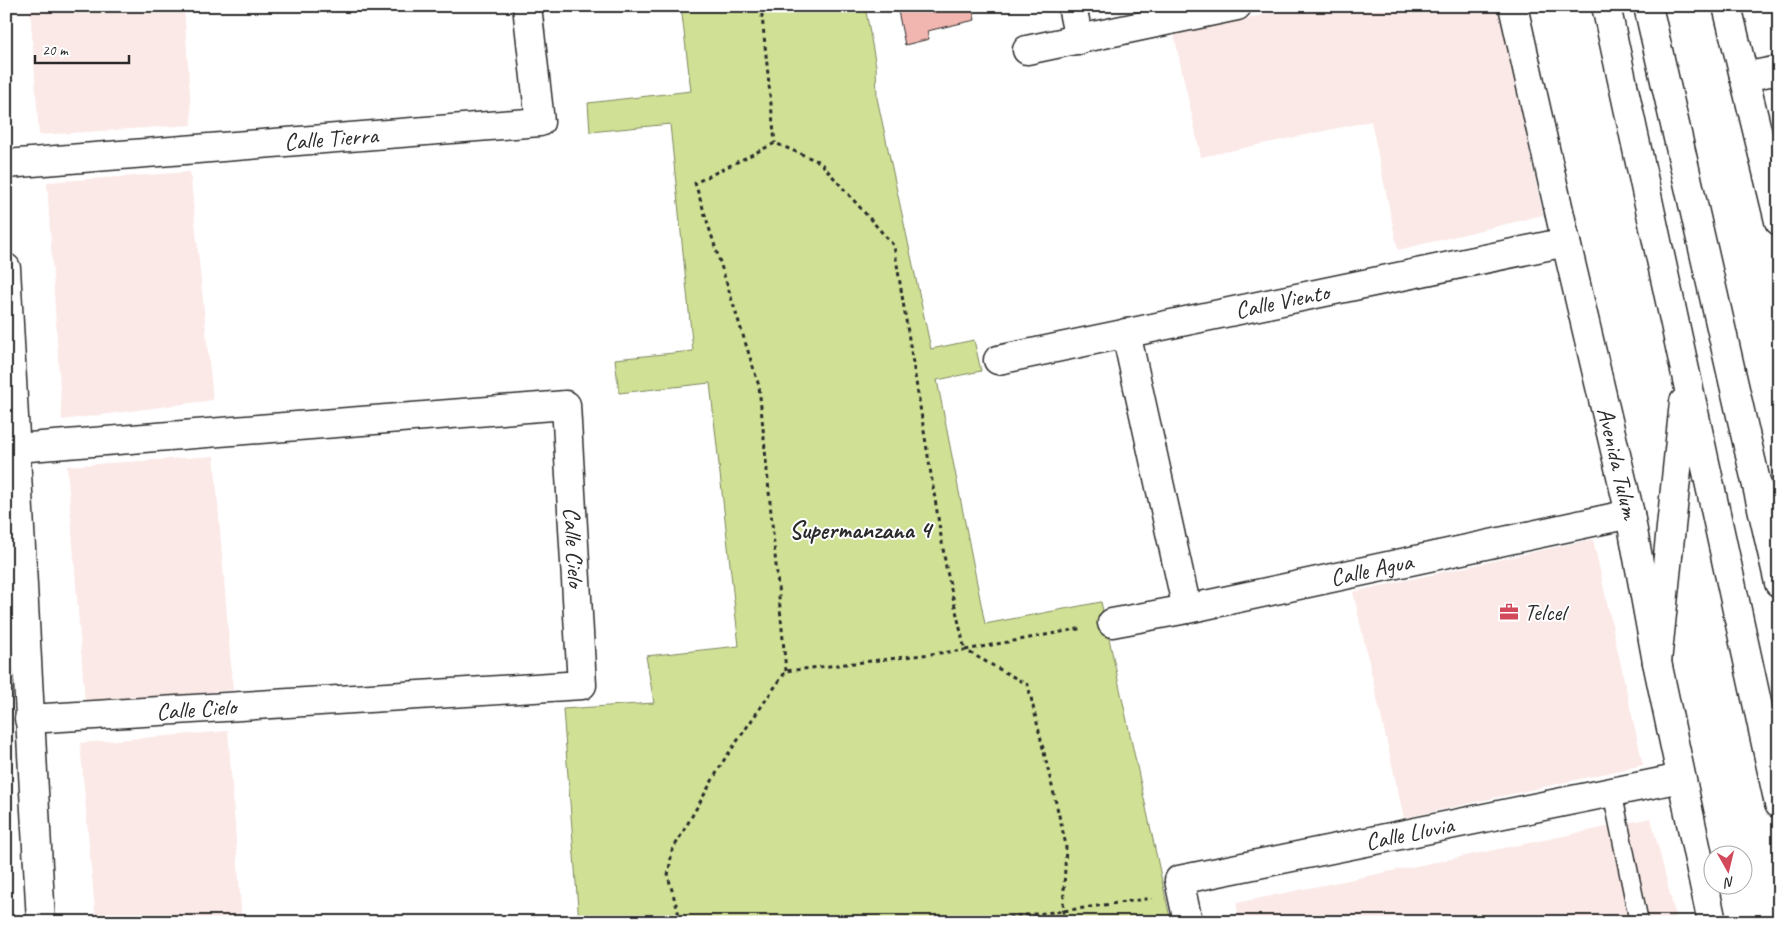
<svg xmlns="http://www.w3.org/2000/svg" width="1785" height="928" viewBox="0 0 1785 928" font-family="Caveat,sans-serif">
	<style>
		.built { fill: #fbe9e7 }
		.green { fill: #d0e195; stroke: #7e8660 }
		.building { fill: #f1b6af; stroke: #2b2b2b }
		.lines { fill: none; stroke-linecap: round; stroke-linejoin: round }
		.service-casing { stroke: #2b2b2b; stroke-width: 21 }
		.minor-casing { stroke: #2b2b2b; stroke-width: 31 }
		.tertiary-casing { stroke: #2b2b2b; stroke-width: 31 }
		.primary-casing { stroke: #2b2b2b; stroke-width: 31 }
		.path { stroke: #2b2b2b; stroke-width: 3; stroke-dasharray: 4 4; stroke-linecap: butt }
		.service { stroke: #fff; stroke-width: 18 }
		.minor { stroke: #fff; stroke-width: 28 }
		.tertiary { stroke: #fff; stroke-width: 28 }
		.primary { stroke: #fff; stroke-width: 28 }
		.labels { text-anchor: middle; stroke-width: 4; stroke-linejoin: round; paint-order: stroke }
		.street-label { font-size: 24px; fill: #2b2b2b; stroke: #fff }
		.poi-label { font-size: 24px; fill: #2b2b2b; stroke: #fff; text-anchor: start }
		.neighbourhood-label { font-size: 25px; font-weight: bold; fill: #2b2b2b; stroke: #fff }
	</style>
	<rect width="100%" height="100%" fill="#fff"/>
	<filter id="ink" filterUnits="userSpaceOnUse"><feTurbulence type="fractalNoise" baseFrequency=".02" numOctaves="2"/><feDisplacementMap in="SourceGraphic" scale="10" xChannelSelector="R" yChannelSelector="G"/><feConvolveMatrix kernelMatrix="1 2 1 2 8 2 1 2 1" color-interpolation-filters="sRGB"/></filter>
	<g filter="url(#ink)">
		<path class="built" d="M30 6H184L192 125 39 135Z
			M1303 6H1498L1543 215 1398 250 1371 121 1201 157 1174 35Z
			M190 172 213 400 62 420 47 182Z
			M214 456 233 690 85 703 67 466Z
			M1593 539 1643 765 1404 818 1353 592Z
			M228 731 242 922H96L80 743Z
			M1651 818 1677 922H1240L1236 903Z"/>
		<path class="green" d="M681 6H865L876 66 877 98 931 349 974 340 981 371 937 380 985 624 1101 602 1171 922H579L563 709 654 703 646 656 739 646 710 383 619 393 615 359 693 351 670 124 590 132 588 103 691 91Z"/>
		<path class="building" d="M897 6H972L975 20 927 31 929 39 905 45Z"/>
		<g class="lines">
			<g class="service-casing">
				<path id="service" d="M1612 791 1639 922"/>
			</g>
			<g class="minor-casing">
				<g id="minor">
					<path d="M1072 6 1079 40"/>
					<path d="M1027 50 1237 6"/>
					<path d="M1744 77 1779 70"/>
					<path id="s1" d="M6 164 540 122 527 6"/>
					<path d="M1126 333 1187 609"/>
					<path id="s2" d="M998 360 1566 242"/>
					<path id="s3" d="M16 448 566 405 582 685 29 719"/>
					<path id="s4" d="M1112 623 1187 609 1630 514"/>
					<path id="s5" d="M1188 922 1179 880 1681 778"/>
				</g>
			</g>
			<g class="tertiary-casing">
				<g id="tertiary">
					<path id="s6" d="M1513 6 1566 242 1630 514 1657 662 1712 922"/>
					<path d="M1727 6 1779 221"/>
				</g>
			</g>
			<g class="primary-casing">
				<path id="primary" d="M1606 6 1779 804
					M1648 6 1779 583
					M6 268 41 922
					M1657 662 1684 402"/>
			</g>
			<path class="path" d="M761 6 775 143
				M786 671 759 386 695 183 775 143 820 162 894 246 946 567 965 650 1083 628
				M681 922 668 876 672 851 724 760 786 671 965 650 1028 685 1066 845 1063 911 1066 922
				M961 922 1063 911 1152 898"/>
			<use href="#service" class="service"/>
			<use href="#minor" class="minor"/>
			<use href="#tertiary" class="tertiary"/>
			<use href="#primary" class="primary"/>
		</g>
	</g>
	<defs>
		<g id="office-bare" transform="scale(1.5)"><path d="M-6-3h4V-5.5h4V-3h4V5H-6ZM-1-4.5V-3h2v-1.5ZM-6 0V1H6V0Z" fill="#d1495b" stroke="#fff" stroke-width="2.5" paint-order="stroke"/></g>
	</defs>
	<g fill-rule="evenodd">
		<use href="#office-bare" x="1509" y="612"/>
	</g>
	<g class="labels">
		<g class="street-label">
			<text dy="8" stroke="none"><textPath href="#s1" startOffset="326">Calle Tierra</textPath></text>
			<text dy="8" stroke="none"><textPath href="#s2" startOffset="290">Calle Viento</textPath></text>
			<text dy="8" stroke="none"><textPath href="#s6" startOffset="469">Avenida Tulum</textPath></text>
			<text dy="8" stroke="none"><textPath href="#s3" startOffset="694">Calle Cielo</textPath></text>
			<text dy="8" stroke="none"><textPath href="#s4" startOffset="265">Calle Agua</textPath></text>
			<text transform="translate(196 709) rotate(-4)" y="8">Calle Cielo</text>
			<text dy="8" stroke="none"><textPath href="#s5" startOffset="278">Calle Lluvia</textPath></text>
		</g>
		<g class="poi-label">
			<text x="1524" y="620">Telcel</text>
		</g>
		<g class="neighbourhood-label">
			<text x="860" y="538">Supermanzana 4</text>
		</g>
	</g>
	<rect width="1785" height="928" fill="none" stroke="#fff" stroke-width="25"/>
	<rect x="12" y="12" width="1760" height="903" fill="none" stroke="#2b2b2b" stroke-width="2" filter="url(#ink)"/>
	<g transform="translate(1728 870) rotate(172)"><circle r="24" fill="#ffffff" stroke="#aaaaaa"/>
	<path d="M0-4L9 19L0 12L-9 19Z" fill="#d1495b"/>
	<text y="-8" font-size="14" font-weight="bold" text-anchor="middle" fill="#2b2b2b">N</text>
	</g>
	<path d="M35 55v8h94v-8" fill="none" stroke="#2b2b2b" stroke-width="2.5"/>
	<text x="42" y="55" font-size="15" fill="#2b2b2b" stroke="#ffffff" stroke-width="4" paint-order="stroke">20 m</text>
</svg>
